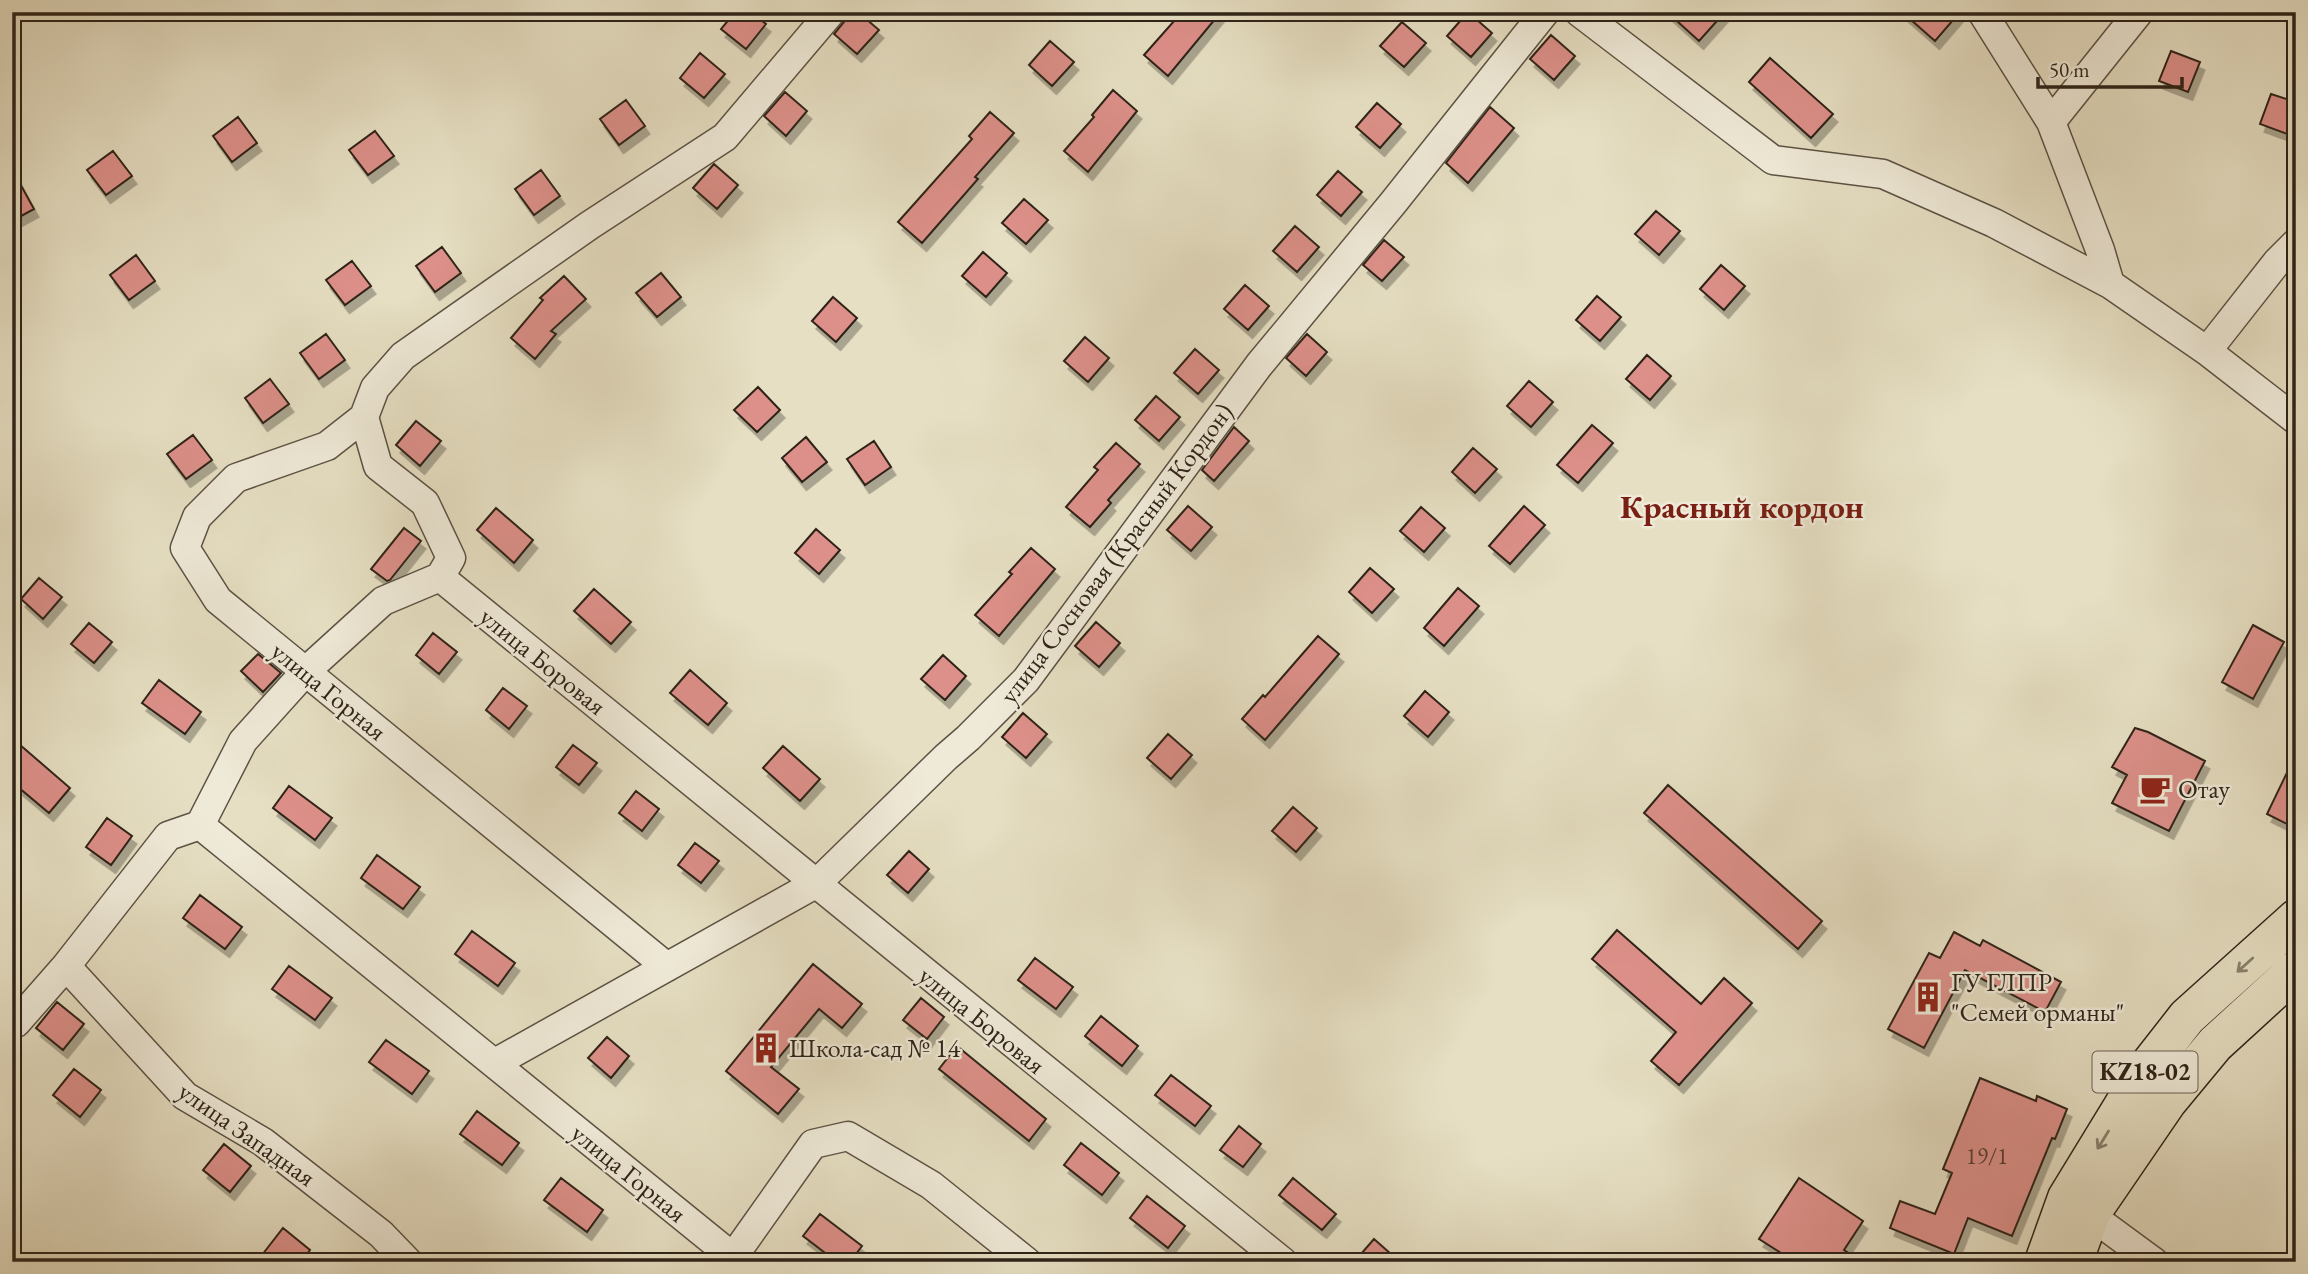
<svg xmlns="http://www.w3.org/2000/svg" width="2308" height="1274" viewBox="0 0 2308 1274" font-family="'EB Garamond',serif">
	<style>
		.building { fill: #dd908a; stroke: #2e2319; stroke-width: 2; filter: url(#shadow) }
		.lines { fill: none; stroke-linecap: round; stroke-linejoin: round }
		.minor-casing { stroke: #5c5244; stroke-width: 31 }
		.highway-casing { stroke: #2e2319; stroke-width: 41 }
		.minor { stroke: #efead8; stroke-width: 28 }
		.highway { stroke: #e6dfc3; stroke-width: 38 }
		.oneway { stroke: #8a816e }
		.labels { text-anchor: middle; stroke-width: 5; stroke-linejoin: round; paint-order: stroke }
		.number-label { font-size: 23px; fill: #5a3e35 }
		.shield { fill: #efead8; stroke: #685f52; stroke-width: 2 }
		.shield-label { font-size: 24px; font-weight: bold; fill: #2e2319 }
		.street-label { font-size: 26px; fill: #2e2319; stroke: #efead8 }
		.poi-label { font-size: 26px; fill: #2e2319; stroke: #efead8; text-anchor: start }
		.district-label { font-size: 33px; font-weight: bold; fill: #7a1f14; stroke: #efead8 }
	</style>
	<defs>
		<filter id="shadow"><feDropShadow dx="4.5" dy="8" stdDeviation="0" flood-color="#0004"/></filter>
	</defs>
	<rect width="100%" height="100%" fill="#e6dfc3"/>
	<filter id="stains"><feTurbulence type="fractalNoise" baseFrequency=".00286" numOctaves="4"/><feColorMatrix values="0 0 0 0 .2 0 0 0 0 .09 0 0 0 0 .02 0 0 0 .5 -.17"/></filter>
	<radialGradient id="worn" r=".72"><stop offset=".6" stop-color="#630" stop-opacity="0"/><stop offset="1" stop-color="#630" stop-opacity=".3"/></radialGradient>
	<path class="building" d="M735 12H751L766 24 746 49 721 29Z
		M852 12H858L879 30 857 54 834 34Z
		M1182 12H1221L1168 76 1144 55Z
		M1468 12 1492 33 1471 57 1447 36Z
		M1667 12H1725L1699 41Z
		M1902 12H1960L1935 41Z
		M1402 22 1426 43 1404 67 1380 46Z
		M1551 35 1575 56 1554 80 1530 59Z
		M1050 41 1074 62 1052 86 1029 65Z
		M2171 51 2200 62 2188 92 2159 81Z
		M700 53 725 74 704 98 680 78Z
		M1770 58 1833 114 1811 138 1749 82Z
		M1113 90 1137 111 1088 172 1064 151 1094 117 1092 115Z
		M785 92 807 111 786 136 764 116Z
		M2271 94 2296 102V118L2290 135 2260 124Z
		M626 100 645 126 619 145 600 119Z
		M1377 103 1401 124 1380 148 1356 127Z
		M1490 107 1514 128 1468 183 1446 163Z
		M990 112 1014 133 975 177 978 179 922 243 898 222 972 139 969 136Z
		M238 117 257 143 232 162 213 136Z
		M375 131 394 156 368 175 349 150Z
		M113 151 132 176 106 195 87 170Z
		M714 164 738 185 717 209 693 188Z
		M12 169 34 209 12 221Z
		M541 170 560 196 534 215 515 189Z
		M1338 171 1362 192 1341 216 1317 195Z
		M1024 199 1048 220 1026 244 1002 223Z
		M1656 211 1680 231 1659 255 1635 234Z
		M1295 226 1319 247 1297 272 1273 251Z
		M1384 240 1404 257 1382 281 1363 265Z
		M442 247 461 273 435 292 416 266Z
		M983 252 1007 273 986 297 962 276Z
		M136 255 155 281 129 300 110 275Z
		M352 261 371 286 345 305 326 280Z
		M1721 265 1745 286 1724 310 1700 289Z
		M661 273 681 297 657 317 636 293Z
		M564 276 586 299 551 331 556 334 535 359 511 338 543 300 540 298Z
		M1245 285 1269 306 1248 330 1224 309Z
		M1597 296 1621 317 1600 341 1576 320Z
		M833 297 857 318 836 342 812 321Z
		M326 334 345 360 319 379 300 353Z
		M1307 334 1327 352 1306 376 1286 358Z
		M1085 337 1109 358 1088 382 1064 361Z
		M1195 349 1219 370 1198 394 1174 373Z
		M1647 355 1671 376 1650 400 1626 379Z
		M270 379 289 404 263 423 245 398Z
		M1529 381 1553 402 1531 427 1507 406Z
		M758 387 780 410 757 432 734 410Z
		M1156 396 1180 417 1159 441 1135 420Z
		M416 421 441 441 420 466 396 445Z
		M1592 425 1613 443 1578 483 1557 465Z
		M1234 427 1249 441 1214 481 1202 470Z
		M193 435 212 460 186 479 167 454Z
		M806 437 827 462 802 482 782 458Z
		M874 441 891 467 865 485 847 459Z
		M1116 443 1140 464 1108 500 1111 503 1090 527 1066 507 1098 470 1094 467Z
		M1473 448 1497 469 1475 493 1452 472Z
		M1188 506 1212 527 1191 551 1167 530Z
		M1524 506 1545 525 1510 564 1489 546Z
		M1421 507 1445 528 1424 552 1400 531Z
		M496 508 533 540 514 563 477 530Z
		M404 528 421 541 390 580 387 581 371 569Z
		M816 529 840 550 819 574 795 553Z
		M1031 548 1055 569 999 636 975 615 1012 574 1009 572Z
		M1370 568 1394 589 1372 613 1349 592Z
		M39 578 62 597 43 619 21 599Z
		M1458 588 1479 606 1444 646 1424 628Z
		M594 589 631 622 611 644 574 611Z
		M1096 622 1120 643 1099 667 1075 646Z
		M89 623 112 642 94 663 71 644Z
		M2253 625 2284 642 2253 699 2222 682Z
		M433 633 457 652 439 674 416 655Z
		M1318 636 1339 654 1265 740 1242 719 1263 695 1265 697Z
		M258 654 281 673 263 692 241 671Z
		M943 655 966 676 945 700 921 679Z
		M690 670 727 703 708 725 670 693Z
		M159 680 201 712 185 734 142 703Z
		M503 688 527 706 509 729 486 710Z
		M1425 691 1449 712 1428 737 1404 716Z
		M1023 713 1047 734 1026 758 1002 737Z
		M2135 728 2148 732 2205 761 2169 831 2112 803 2127 775 2112 767Z
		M1168 734 1192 755 1171 779 1147 758Z
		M12 738 70 788 49 813 12 782Z
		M573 745 597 763 579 785 556 767Z
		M783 746 820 779 800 801 763 768Z
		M2296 754V811L2289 825 2267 814Z
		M1668 785 1822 921 1798 949 1644 813Z
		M289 786 332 818 315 840 273 808Z
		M636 791 659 809 642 831 619 813Z
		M1293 807 1317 828 1296 852 1272 831Z
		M107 818 132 836 111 865 86 847Z
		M695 843 719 861 701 883 678 865Z
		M909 851 929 869 908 893 887 875Z
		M377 855 420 887 403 909 361 878Z
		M200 895 242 927 225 949 183 918Z
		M1617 930 1701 1004 1724 978 1752 1003 1679 1085 1651 1061 1676 1032 1592 959Z
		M472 931 515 963 498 986 455 954Z
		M1954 932 1980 946 1983 940 2061 982 2045 1012 1965 970 1924 1048 1888 1029 1929 953 1940 958Z
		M1035 958 1073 987 1056 1009 1018 980Z
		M813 964 862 1004 842 1028 819 1009 771 1067 799 1089 778 1114 726 1071Z
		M289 966 332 998 315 1020 272 989Z
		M921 998 944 1017 927 1039 903 1020Z
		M57 1002 84 1024 63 1050 36 1028Z
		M1101 1016 1138 1046 1122 1066 1085 1036Z
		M607 1037 629 1056 611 1078 588 1058Z
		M386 1040 429 1071 412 1094 369 1062Z
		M957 1046 1046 1119 1029 1141 939 1069Z
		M74 1069 101 1090 80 1117 53 1095Z
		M1171 1075 1211 1106 1195 1126 1155 1095Z
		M1980 1078 2036 1101 2037 1096 2067 1109 2055 1139 2052 1138 2012 1236 1968 1218 1954 1254 1890 1228 1900 1201 1935 1214 1952 1173 1943 1169Z
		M477 1111 519 1143 502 1165 460 1134Z
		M1239 1126 1261 1144 1243 1167 1220 1150Z
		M1081 1143 1119 1173 1102 1195 1064 1165Z
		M224 1144 251 1166 230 1192 203 1170Z
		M561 1178 603 1210 587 1232 544 1200Z
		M1293 1178 1336 1214 1322 1230 1279 1195Z
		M1799 1178 1863 1221 1844 1250 1862 1262H1795L1759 1239Z
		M1147 1196 1185 1226 1168 1248 1130 1218Z
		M820 1214 862 1246 850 1262H837L803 1236Z
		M283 1228 310 1250 301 1262H270L262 1255Z
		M1374 1239 1400 1262H1354Z"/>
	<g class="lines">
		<g class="minor-casing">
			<path id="minor" d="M831 12 725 137 590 225 403 356 375 388 364 417 378 466 425 503 451 558 440 577C721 805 1001 1035 1283 1262
				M1579 12 1773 160 1883 174 1994 223 2110 284 2207 351 2296 420
				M1982 12 2051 122 2100 250 2110 284
				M2051 122 2139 12
				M2207 351 2277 262 2296 243
				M364 417 327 446 236 478 197 517 185 548 218 600 667 967
				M200 825 739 1262
				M200 825 243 741 306 671 383 601 440 577
				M66 966 185 1096 263 1142 381 1234 408 1262
				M12 1024 16 1023 66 966 168 836 200 825
				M495 1063 817 883 946 757 968 738 1026 680 1259 365 1393 203 1545 12
				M2075 1204 2154 1262
				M733 1257 813 1144 848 1136 931 1185 1027 1262"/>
		</g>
		<g class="highway-casing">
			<path id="highway" d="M2044 1262 2067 1198 2144 1072 2187 1017 2296 919
				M2073 1262 2091 1213 2167 1102 2215 1044 2296 970"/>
		</g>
		<use href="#minor" class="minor"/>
		<use href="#highway" class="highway"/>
	</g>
	<defs><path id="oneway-shaft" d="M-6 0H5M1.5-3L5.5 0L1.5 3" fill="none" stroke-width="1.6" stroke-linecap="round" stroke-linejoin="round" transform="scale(1.75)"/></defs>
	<g class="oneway">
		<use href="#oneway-shaft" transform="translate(2245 965) rotate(138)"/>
		<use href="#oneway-shaft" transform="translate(2103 1140) rotate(122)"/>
	</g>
	<defs>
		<g id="cafe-bare" transform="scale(2.415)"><path d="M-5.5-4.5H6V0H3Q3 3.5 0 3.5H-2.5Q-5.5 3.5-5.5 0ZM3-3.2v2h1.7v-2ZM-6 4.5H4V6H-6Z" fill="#8f2418" stroke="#efead8" stroke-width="2.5" paint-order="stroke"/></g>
		<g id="building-bare" transform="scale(2.415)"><path d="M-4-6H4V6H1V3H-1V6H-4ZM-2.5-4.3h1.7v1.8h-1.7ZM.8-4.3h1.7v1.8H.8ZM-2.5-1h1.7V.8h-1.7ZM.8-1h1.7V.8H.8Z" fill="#8f2418" stroke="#efead8" stroke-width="2.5" paint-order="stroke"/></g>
	</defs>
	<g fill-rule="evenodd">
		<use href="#cafe-bare" x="2155" y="789"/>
		<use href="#building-bare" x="1928" y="997"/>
		<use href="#building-bare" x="766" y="1048"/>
	</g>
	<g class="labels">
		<g class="number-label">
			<text x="1987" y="1164">19/1</text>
		</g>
		<rect class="shield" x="2092.5" y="1051.5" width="105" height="41" rx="5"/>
		<g class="shield-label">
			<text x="2145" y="1080">KZ18-02</text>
		</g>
		<g class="street-label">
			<text transform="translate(1116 553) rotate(-53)" y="9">улица Сосновая (Красный Кордон)</text>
			<text transform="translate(543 661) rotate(39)" y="9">улица Боровая</text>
			<text transform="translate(329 691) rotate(39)" y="9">улица Горная</text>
			<text transform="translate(982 1020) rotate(39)" y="9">улица Боровая</text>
			<text transform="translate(247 1134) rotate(35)" y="9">улица Западная</text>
			<text transform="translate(629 1173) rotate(39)" y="9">улица Горная</text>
		</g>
		<g class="poi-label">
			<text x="2178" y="798">Отау</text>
			<text x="1951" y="991">ГУ ГЛПР<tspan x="1951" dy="30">"Семей орманы"</tspan></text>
			<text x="789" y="1057">Школа-сад № 14</text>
		</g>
		<g class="district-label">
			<text x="1742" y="518">Красный кордон</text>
		</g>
	</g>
	<rect width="2308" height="1274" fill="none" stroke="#e6dfc3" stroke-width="42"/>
	<rect x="14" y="14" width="2280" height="1246" fill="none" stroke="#2e2319" stroke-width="3.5"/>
	<rect x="21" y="21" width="2266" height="1232" fill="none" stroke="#2e2319" stroke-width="2"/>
	<path d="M2038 77v10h144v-10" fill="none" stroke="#2e2319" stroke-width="3.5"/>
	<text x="2049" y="77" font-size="21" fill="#2e2319" stroke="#efead8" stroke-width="5" paint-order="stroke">50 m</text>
	<rect width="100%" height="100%" filter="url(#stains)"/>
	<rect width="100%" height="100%" fill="url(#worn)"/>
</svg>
